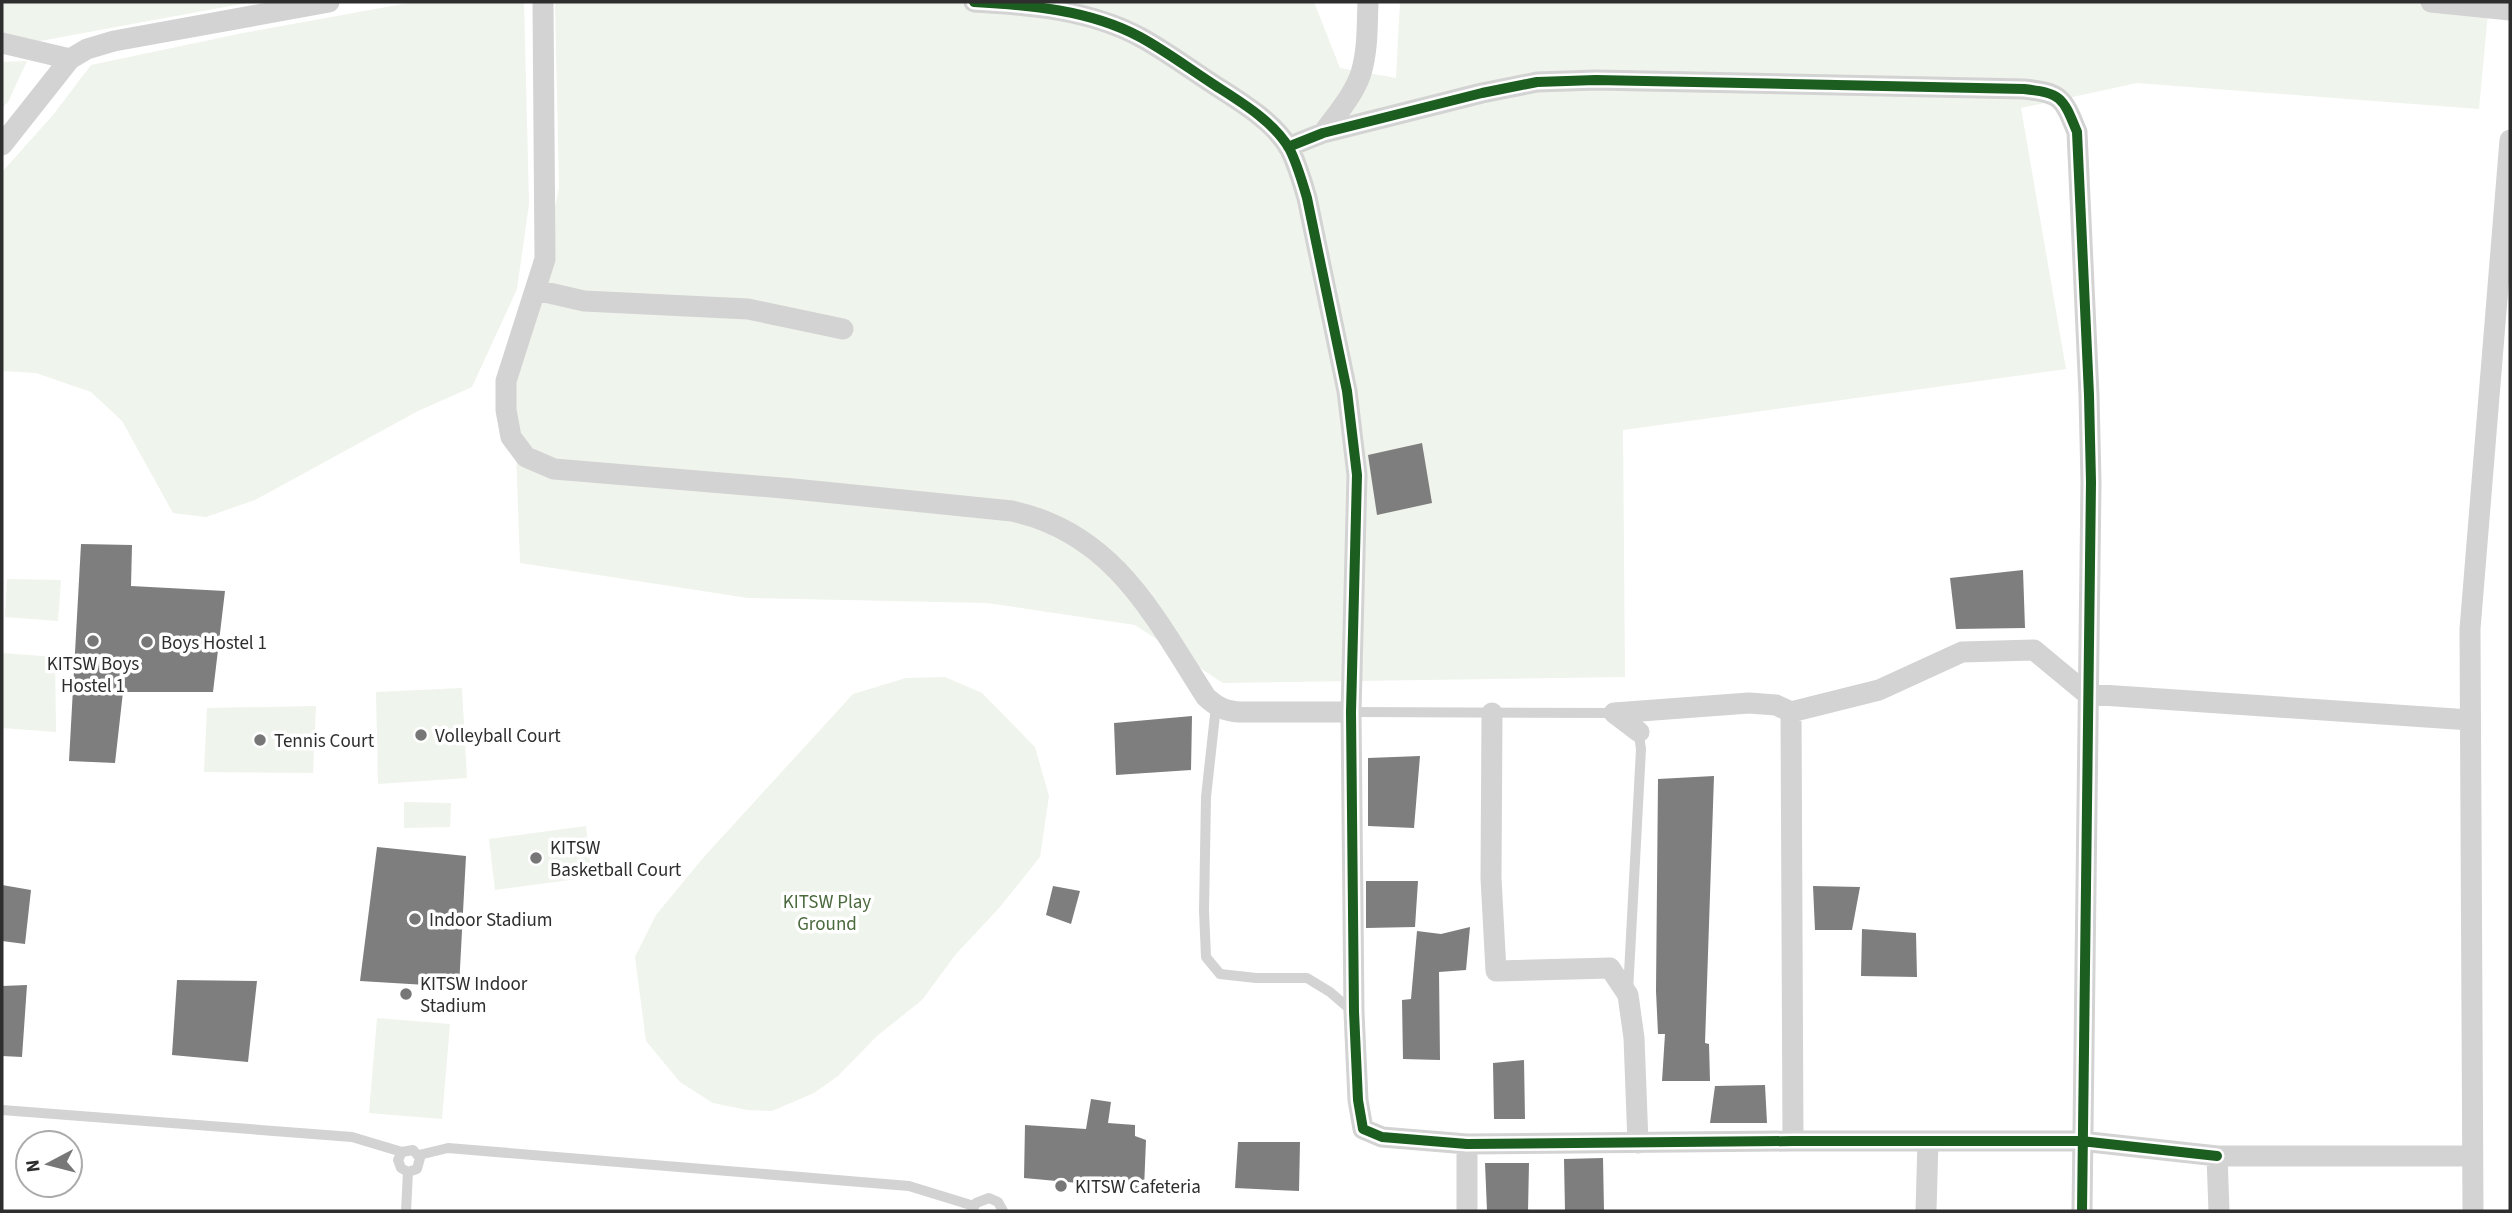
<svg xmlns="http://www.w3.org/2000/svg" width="2512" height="1213" viewBox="0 0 2512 1213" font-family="'Source Sans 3',sans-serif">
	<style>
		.green { fill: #eff4ec }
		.building { fill: #7e7e7e }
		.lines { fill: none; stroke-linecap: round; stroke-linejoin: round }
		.lane { stroke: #d3d3d3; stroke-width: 10 }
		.street { stroke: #d3d3d3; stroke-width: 21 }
		.cycleway-casing { stroke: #fff; stroke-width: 15 }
		.cycleway { stroke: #1b5e20; stroke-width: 10 }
		.poi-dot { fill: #777; stroke: #fff; stroke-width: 2.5 }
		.labels { text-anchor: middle; stroke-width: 7; stroke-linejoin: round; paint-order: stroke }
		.poi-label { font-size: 19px; fill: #2e2e2e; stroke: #fff; text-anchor: start }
		.park-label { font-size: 19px; fill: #4a693c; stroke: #fff }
	</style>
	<rect width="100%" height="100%" fill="#fff"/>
	<path class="green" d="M2 2H252L2 48Z
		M414 2H524L529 204 517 289 472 387 418 411 255 500 206 517 173 513 122 421 91 392 36 373 2 371V172L53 115 91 65 243 33Z
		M555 2H1314L1340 68 1396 78 1400 2H2489L2479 109 2137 83 2021 108 2066 369 1623 430 1625 677 1223 683 1135 625 987 603 748 598 520 563 514 393 559 188Z
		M27 61 8 102 2 108V62Z
		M7 579 61 580 58 621 5 617Z
		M2 653 55 657 56 732 2 728Z
		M945 677 982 693 1035 747 1049 796 1040 857 1000 907 956 954 922 1000 877 1036 838 1076 814 1093 772 1111 747 1110 713 1103 680 1082 646 1041 635 957 656 915 703 858 853 694 906 678Z
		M462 688 467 778 378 784 376 692Z
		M316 706 313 773 204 772 207 708Z
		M404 802 451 803 450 827 404 828Z
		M586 826 592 877 495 890 489 839Z
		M377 1018 450 1024 442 1119 369 1113Z"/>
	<path class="building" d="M1422 443 1432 503 1377 515 1368 455Z
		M81 544 132 545 131 586 225 591 213 692H123L115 763 69 761Z
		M2023 570 2025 628 1956 629 1950 578Z
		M1192 716 1191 770 1116 775 1114 723Z
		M1420 756 1414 828 1368 826V758Z
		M1714 776 1705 1043 1709 1044 1710 1081H1662L1665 1034H1658L1656 991 1658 779Z
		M377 847 466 856 459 987 360 981Z
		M1366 881H1418L1415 927 1366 928Z
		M2 885 31 890 25 944 2 941Z
		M1053 886 1080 891 1071 924 1046 915Z
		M1813 886 1860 887 1852 930H1815Z
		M1470 927 1466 970 1439 972 1440 1060 1403 1059 1402 1000 1411 999 1417 931 1441 934Z
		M1862 929 1916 933 1917 977 1861 976Z
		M177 980 257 981 248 1062 172 1055Z
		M27 985 22 1057 2 1056V986Z
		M1524 1060 1525 1119H1494L1493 1063Z
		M1765 1085 1767 1123H1710L1715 1086Z
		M1091 1099 1111 1102 1108 1123 1135 1125V1136L1146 1140 1144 1189 1024 1178 1025 1125 1086 1129Z
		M1238 1142H1300L1299 1191 1235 1188Z
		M1603 1158 1604 1211H1565L1564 1159Z
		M1485 1163H1529L1528 1211H1487Z"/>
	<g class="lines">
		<path class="lane" d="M1216 706 1206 797 1204 911 1206 957 1220 974 1256 978H1307L1330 992 1352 1011
			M1351 712 1616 713
			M1628 992 1641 749 1638 729
			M2 1110 352 1137 402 1152 413 1150 420 1158 417 1169 408 1172 401 1168 398 1160 402 1152
			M419 1155 448 1148 909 1186 974 1206
			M406 1211 408 1172
			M972 1211 976 1203 989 1198 998 1202 1003 1211"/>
		<path class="street" d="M543 2 545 259 506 381V410L511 437 526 457 554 469 794 489 1012 511C1114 533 1154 616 1206 697 1217 707 1225 711 1239 712H1351
			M974 2C1030 5 1090 10 1140 37 1166 51 1191 70 1216 86 1241 102 1274 122 1289 148 1297 163 1302 181 1307 198L1347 391 1357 475 1351 712 1354 1012 1358 1100 1363 1129 1382 1137 1467 1144 1793 1141H2081L2217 1156
			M2431 2 2510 10
			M2 43 70 59
			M1323 133C1336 115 1354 95 1361 73 1368 50 1367 25 1368 2
			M2 145 70 59 87 49 114 41 329 2
			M1288 147 1323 133 1482 93 1537 82 1596 80 2024 89C2062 93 2063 98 2077 132L2089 395 2091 482 2082 1211
			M536 290 584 301 748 309 843 329
			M1791 712 1879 690 1962 652 2034 650 2087 694 2470 720
			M1492 713 1491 878 1496 971 1610 968 1628 995 1634 1038 1638 1143
			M1639 732 1614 713 1749 703 1776 705 1791 712 1793 1141
			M1467 1144V1211
			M1926 1211 1928 1141
			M2219 1211 2217 1156H2472
			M2473 1211 2470 629 2510 140"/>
		<g class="cycleway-casing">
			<path id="cycleway" d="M974 2C1030 5 1090 10 1140 37 1166 51 1191 70 1216 86 1241 102 1274 122 1289 148 1297 163 1302 181 1307 198L1347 391 1357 475 1351 712 1354 1012 1358 1100 1363 1129 1382 1137 1467 1144 1793 1141H2081L2217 1156
				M1288 147 1323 133 1482 93 1537 82 1596 80 2024 89C2062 93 2063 98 2077 132L2089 395 2091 482 2082 1211"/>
		</g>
		<use href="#cycleway" class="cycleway"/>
	</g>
	<g class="poi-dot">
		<circle cx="93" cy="641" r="7"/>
		<circle cx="147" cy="642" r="7"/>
		<circle cx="421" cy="735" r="7"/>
		<circle cx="260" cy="740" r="7"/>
		<circle cx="536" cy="858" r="7"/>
		<circle cx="415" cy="919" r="7"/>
		<circle cx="406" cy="994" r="7"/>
		<circle cx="1061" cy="1186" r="7"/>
	</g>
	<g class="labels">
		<g class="poi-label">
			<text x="161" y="649">Boys Hostel 1</text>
			<text x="93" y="670" text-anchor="middle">KITSW Boys<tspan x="93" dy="22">Hostel 1</tspan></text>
			<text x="435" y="742">Volleyball Court</text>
			<text x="274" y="747">Tennis Court</text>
			<text x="550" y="854">KITSW<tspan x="550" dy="22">Basketball Court</tspan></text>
			<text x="429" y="926">Indoor Stadium</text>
			<text x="420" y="990">KITSW Indoor<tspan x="420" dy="22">Stadium</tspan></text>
			<text x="1075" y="1193">KITSW Cafeteria</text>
		</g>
		<g class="park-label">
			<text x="827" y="908">KITSW Play<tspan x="827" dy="22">Ground</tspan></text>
		</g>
	</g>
	<rect width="2512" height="1213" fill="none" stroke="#2e2e2e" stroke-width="7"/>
	<g transform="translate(49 1164) rotate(263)"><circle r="33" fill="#ffffff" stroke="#ababab" stroke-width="2"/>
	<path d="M0-5L12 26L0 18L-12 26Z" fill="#777777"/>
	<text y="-10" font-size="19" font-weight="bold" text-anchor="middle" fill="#2e2e2e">N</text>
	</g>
</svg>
